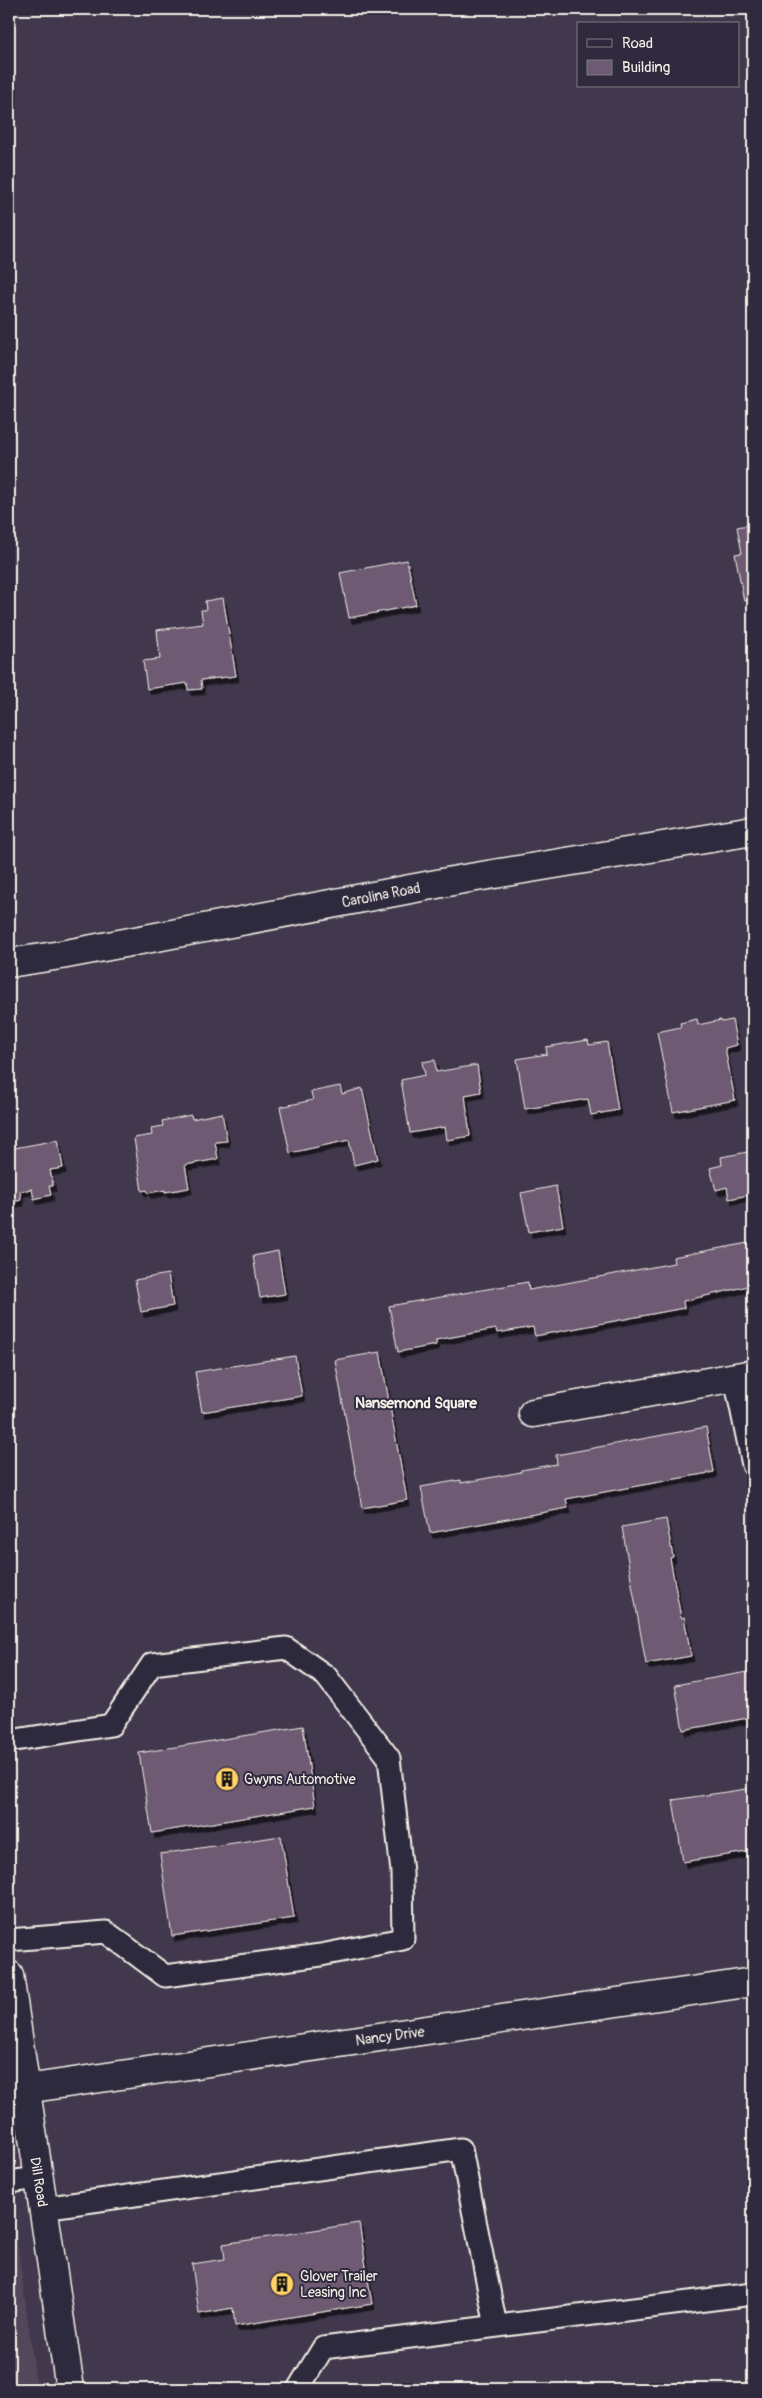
<svg xmlns="http://www.w3.org/2000/svg" width="762" height="2398" viewBox="0 0 762 2398" font-family="Pangolin,sans-serif">
	<style>
		.built { fill: #52465b }
		.building { fill: #6e5a73; stroke: #f4f1e8; filter: url(#shadow) }
		.lines { fill: none; stroke-linecap: round; stroke-linejoin: round }
		.service-casing { stroke: #f4f1e8; stroke-width: 25 }
		.minor-casing { stroke: #f4f1e8; stroke-width: 31 }
		.tertiary-casing { stroke: #f4f1e8; stroke-width: 31 }
		.primary-casing { stroke: #f4f1e8; stroke-width: 31 }
		.service { stroke: #2f2a3d; stroke-width: 21 }
		.minor { stroke: #2f2a3d; stroke-width: 28 }
		.tertiary { stroke: #2f2a3d; stroke-width: 28 }
		.primary { stroke: #2f2a3d; stroke-width: 28 }
		.labels { text-anchor: middle; stroke-width: 4; stroke-linejoin: round; paint-order: stroke }
		.street-label { font-size: 14px; fill: #f4f1e8; stroke: #2f2a3d }
		.poi-label { font-size: 14px; fill: #f4f1e8; stroke: #2f2a3d; text-anchor: start }
		.neighbourhood-label { font-size: 15px; font-weight: bold; fill: #f4f1e8; stroke: #2f2a3d }
	</style>
	<defs>
		<filter id="shadow"><feDropShadow dx="3" dy="5.5" stdDeviation="0" flood-color="#0009"/></filter>
	</defs>
	<rect width="100%" height="100%" fill="#42384d"/>
	<filter id="ink" filterUnits="userSpaceOnUse"><feTurbulence type="fractalNoise" baseFrequency=".02" numOctaves="2"/><feDisplacementMap in="SourceGraphic" scale="10" xChannelSelector="R" yChannelSelector="G"/><feConvolveMatrix kernelMatrix="1 2 1 2 8 2 1 2 1" color-interpolation-filters="sRGB"/></filter>
	<g filter="url(#ink)">
		<path class="built" d="M9 2182 37 2389H9Z"/>
		<path class="building" d="M753 524V599L744 601 735 554 742 553 737 527Z
			M407 560 416 605 349 618 340 573Z
			M223 598 236 676 201 680 202 689 188 690 187 683 147 689 143 661 160 659 157 630 203 624 201 610H206L205 601Z
			M697 1019 698 1025 721 1020 722 1022 732 1020 737 1045 725 1048 735 1100 673 1112 657 1032 681 1027 680 1023Z
			M588 1040 589 1045 607 1042 618 1110 591 1115 588 1099 525 1109 517 1059 547 1054 546 1047Z
			M435 1060 436 1072 477 1065 481 1092 465 1095 470 1136 447 1140 445 1127 410 1133 401 1080 425 1075 422 1062Z
			M340 1086 342 1094 362 1088 378 1159 354 1165 349 1140 290 1153 280 1107 313 1100 311 1092Z
			M222 1113 227 1141 215 1142 218 1159 185 1165 189 1188 165 1192V1190L148 1193 147 1190 142 1191 134 1138 152 1135 151 1128 163 1126 162 1121 191 1115 192 1119Z
			M58 1140 63 1168 50 1170 53 1186H49L51 1195 34 1199 32 1189 20 1191 21 1200 9 1203V1149Z
			M753 1151V1194L729 1199 727 1187 716 1190 710 1168 722 1165 721 1157Z
			M556 1186 563 1226 529 1232 521 1193Z
			M753 1242V1285L683 1301 684 1308 535 1336 533 1327 497 1333 496 1329 436 1340V1345L398 1352 389 1306 528 1282 529 1290 674 1263 673 1257Z
			M278 1251 285 1294 260 1298 253 1256Z
			M168 1274 173 1306 141 1312 135 1280Z
			M380 1352 407 1500 362 1508 335 1360Z
			M295 1356 302 1396 202 1412 195 1372Z
			M706 1427 714 1472 566 1499 568 1508 430 1533 421 1487 461 1480V1483L521 1472V1470L557 1464 556 1455Z
			M666 1519 673 1557 670 1558 681 1618 684 1617 691 1656 646 1664 622 1527Z
			M753 1671V1717L683 1730 675 1685Z
			M303 1726 315 1806 152 1833 139 1753Z
			M753 1788V1851L683 1862 673 1800Z
			M281 1836 294 1918 172 1936 160 1854Z
			M359 2223 372 2304 235 2326 233 2308 199 2314 192 2264 225 2259 223 2244Z"/>
		<g class="lines">
			<g class="service-casing">
				<path id="service" d="M735 1378 753 1465
					M9 1741 111 1725 152 1664 286 1648 326 1676 389 1758 402 1872 403 1939 321 1955 165 1976 106 1932 9 1940
					M9 2182 38 2178
					M43 2208 461 2149 496 2326
					M298 2389 323 2348 753 2294"/>
			</g>
			<g class="minor-casing">
				<path id="minor" d="M533 1413 753 1374
					M26 2089 753 1982"/>
			</g>
			<g class="tertiary-casing">
				<path id="tertiary" d="M9 1975 70 2389"/>
			</g>
			<g class="primary-casing">
				<path id="primary" d="M9 963 61 955 458 880 753 831"/>
			</g>
			<use href="#service" class="service"/>
			<use href="#minor" class="minor"/>
			<use href="#tertiary" class="tertiary"/>
			<use href="#primary" class="primary"/>
		</g>
	</g>
	<defs>
		<g id="building-disc" transform="scale(1.25)"><circle r="9.5" fill="#ffd166" stroke="#2f2a3d"/><path d="M-4-6H4V6H1V3H-1V6H-4ZM-2.5-4.3h1.7v1.8h-1.7ZM.8-4.3h1.7v1.8H.8ZM-2.5-1h1.7V.8h-1.7ZM.8-1h1.7V.8H.8Z" fill="#111"/></g>
	</defs>
	<g fill-rule="evenodd">
		<use href="#building-disc" x="227" y="1779"/>
		<use href="#building-disc" x="282" y="2284"/>
	</g>
	<g class="labels">
		<g class="street-label">
			<text transform="translate(381 895) rotate(-11)" y="5">Carolina Road</text>
			<text transform="translate(390 2036) rotate(-8)" y="5">Nancy Drive</text>
			<text transform="translate(39 2182) rotate(81)" y="5">Dill Road</text>
		</g>
		<g class="poi-label">
			<text x="244" y="1784">Gwyns Automotive</text>
			<text x="300" y="2281">Glover Trailer<tspan x="300" dy="16">Leasing Inc</tspan></text>
		</g>
		<g class="neighbourhood-label">
			<text x="416" y="1408">Nansemond Square</text>
		</g>
	</g>
	<rect width="762" height="2398" fill="none" stroke="#2f2a3d" stroke-width="30"/>
	<rect x="15" y="15" width="732" height="2368" fill="none" stroke="#f4f1e8" stroke-width="2" filter="url(#ink)"/>
	<rect x="577" y="22" width="162" height="65" fill="#2f2a3d" stroke="#7e7a81"/>
	<rect x="587" y="39" width="25" height="8" fill="#2f2a3d" stroke="#7e7a81"/>
	<text x="622" y="48" font-size="15" fill="#f4f1e8">Road</text>
	<rect x="587" y="60" width="25" height="15" fill="#6e5a73" stroke="#7e7a81"/>
	<text x="622" y="72" font-size="15" fill="#f4f1e8">Building</text>
</svg>
